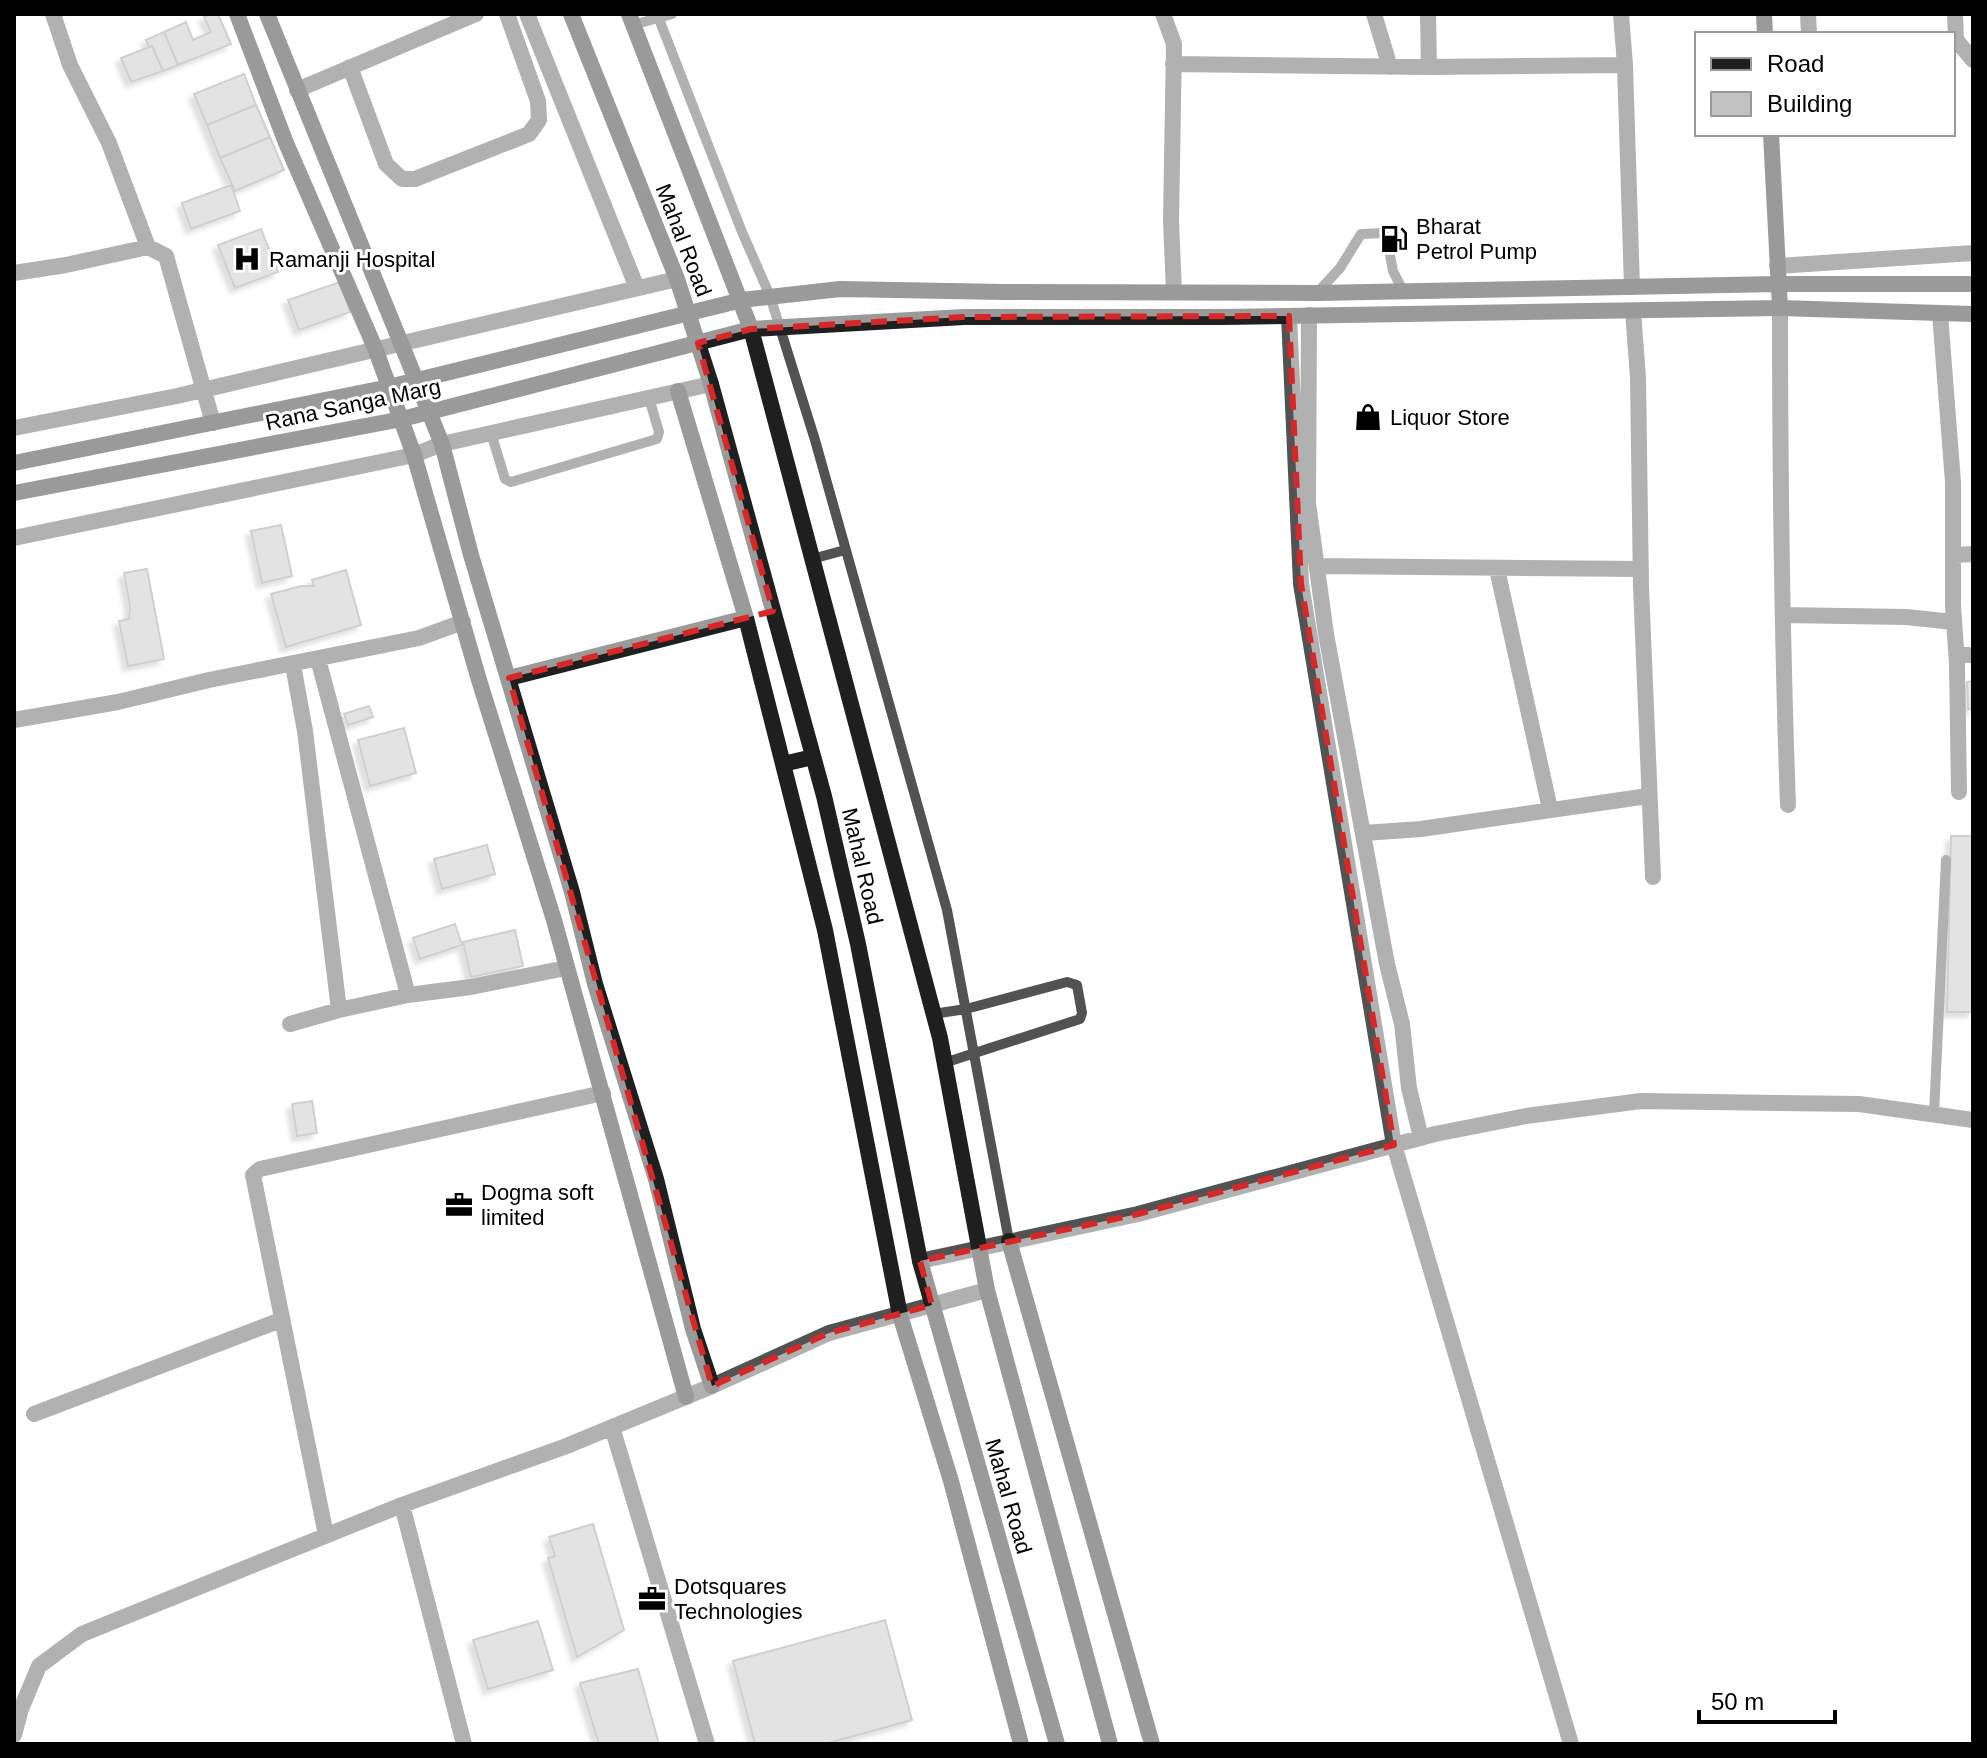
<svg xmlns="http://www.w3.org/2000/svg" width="1987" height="1758" viewBox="0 0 1987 1758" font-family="Helvetica,sans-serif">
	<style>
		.building { fill: #c2c2c2; stroke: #969696; stroke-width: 2; filter: url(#shadow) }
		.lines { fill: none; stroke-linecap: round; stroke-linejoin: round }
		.lane { stroke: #525252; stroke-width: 10 }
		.street { stroke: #525252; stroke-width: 16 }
		.secondary { stroke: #1f1f1f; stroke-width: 16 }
		.marked { fill: none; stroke: #d62828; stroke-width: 6; stroke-dasharray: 16 10; stroke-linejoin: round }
		.labels { text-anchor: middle; stroke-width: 6; stroke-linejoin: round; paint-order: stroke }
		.poi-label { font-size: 22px; fill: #000; stroke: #fff; text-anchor: start }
		.street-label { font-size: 22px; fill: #000; stroke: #fff }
	</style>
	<defs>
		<filter id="shadow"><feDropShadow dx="-5" dy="5" stdDeviation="2" flood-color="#0004"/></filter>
	</defs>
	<rect width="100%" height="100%" fill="#fff"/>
	<path class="building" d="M211 14H218L231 44 178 65 164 32 186 22 193 40 211 32 204 17Z
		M164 32 178 65 163 71 152 46 149 47 146 40Z
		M152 46 163 71 131 82 121 58Z
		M244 74 256 105 207 125 194 94Z
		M256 105 270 137 220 158 207 125Z
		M270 137 284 170 235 191 220 158Z
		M231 185 240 211 191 229 182 203Z
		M261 229 278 272 235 288 218 245Z
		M340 282 350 312 299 330 288 300Z
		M281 525 292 576 262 583 251 531Z
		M147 569 164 659 128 666 119 621 129 619 130 606 124 573Z
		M346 570 361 625 286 647 271 594 301 586H314L312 580Z
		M1973 681V709H1968L1967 682Z
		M369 706 373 717 348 725 344 714Z
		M404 728 416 773 370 786 358 740Z
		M1951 836H1973V1012H1947Z
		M487 845 495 874 442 889 434 859Z
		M455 924 462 945 420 959 413 938Z
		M515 930 523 966 471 977 463 942Z
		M312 1101 317 1133 297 1136 292 1104Z
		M593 1524 624 1630 577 1657 548 1558 555 1556 549 1537Z
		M885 1620 912 1720 825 1744H755L733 1661Z
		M538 1621 553 1670 488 1689 473 1640Z
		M638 1669 659 1744H599L580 1683Z"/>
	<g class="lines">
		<path class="lane" d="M657 14 742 232 770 296 815 440 947 910 1009 1241
			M633 25 672 14
			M1317 293 1340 268 1361 234 1383 233 1387 239 1393 271 1403 291
			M491 433 505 479 511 482 657 439 659 432 649 398
			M812 559 845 550
			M933 1014 966 1009 1067 982 1077 985 1082 1013 1080 1019 944 1063
			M1934 1114 1946 860"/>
		<path class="street" d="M53 14 70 65 109 143 148 247 166 256 213 423
			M527 14 637 288
			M1163 14 1174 44 1171 221 1174 292
			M1374 14 1390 67
			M1428 14 1429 67
			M1621 14 1625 65
			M1808 14 1809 34
			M1955 14 1956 40 1973 60
			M1173 64 1429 67 1625 65 1632 287
			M350 67 386 164 402 179H415L529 134 539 120 538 101 507 14
			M297 90 476 14
			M1777 266 1973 253
			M14 273 66 265 148 247
			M1780 308C1780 474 1782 640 1788 805
			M1633 311 1638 378 1641 587 1653 877
			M1940 314 1953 482V605L1957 664 1959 792
			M1309 315 1308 503 1326 634 1387 964 1402 1024 1409 1088 1421 1138
			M1289 316 1301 584 1394 1145 1571 1744
			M14 428 177 396 677 279
			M14 538 414 455 442 444 711 384
			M1955 555 1973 554
			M1317 566 1641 569
			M1497 569 1550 809
			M1783 615 1906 617 1954 622
			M1957 655H1973
			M318 659 408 995 471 987 566 968
			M293 665 305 731 339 1010 408 995
			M14 720 118 702 209 680 419 638 463 622
			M1364 833 1421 829 1648 796
			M290 1024 339 1010
			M920 1261 1138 1214 1435 1134 1526 1116 1641 1101 1859 1104 1973 1120
			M34 1414 281 1320
			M612 1427 707 1744
			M402 1505 464 1744
			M326 1535 253 1175 260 1169 603 1093
			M14 1735 21 1709 39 1666 82 1634 402 1505 564 1447 712 1386 829 1333 987 1290"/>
		<path class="secondary" d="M237 14 286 143 375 348 414 455 479 680 554 920 686 1397
			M267 14 442 444 471 555 572 892 595 984 656 1179 693 1329 712 1386
			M571 14 677 279 711 384 824 796 858 944 920 1261 1057 1744
			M629 14 751 329 940 1038 987 1290 1110 1744
			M1764 14 1765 34
			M1771 134 1780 308
			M678 391 746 618
			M14 463 389 387 742 300 840 289 1003 292 1317 293 1777 284H1973
			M14 493 402 419 751 329 964 317H1221L1780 308 1973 314
			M509 678 746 618 825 930 900 1315 951 1481 1021 1744
			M783 764 813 757
			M1009 1241 1152 1744"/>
	</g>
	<path d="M0 0H1987V1758H0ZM1289 316 1301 584 1394 1145 1138 1214 920 1261 932 1305 829 1333 712 1386 509 678 773 611 698 343 751 329 964 317Z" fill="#fff" fill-opacity=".55" fill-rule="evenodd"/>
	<path class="marked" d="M1289 316 1301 584 1394 1145 1138 1214 920 1261 932 1305 829 1333 712 1386 509 678 773 611 698 343 751 329 964 317Z"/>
	<defs>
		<g id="fuel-bare" transform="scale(2.16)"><path d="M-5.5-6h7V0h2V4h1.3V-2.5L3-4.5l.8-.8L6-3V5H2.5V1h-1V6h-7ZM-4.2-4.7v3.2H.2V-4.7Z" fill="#000" stroke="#fff" stroke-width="2.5" paint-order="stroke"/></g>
		<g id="hospital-bare" transform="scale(2.16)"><path d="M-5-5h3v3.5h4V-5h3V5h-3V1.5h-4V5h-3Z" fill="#000" stroke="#fff" stroke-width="2.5" paint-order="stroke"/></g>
		<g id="shop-bare" transform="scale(2.16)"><path d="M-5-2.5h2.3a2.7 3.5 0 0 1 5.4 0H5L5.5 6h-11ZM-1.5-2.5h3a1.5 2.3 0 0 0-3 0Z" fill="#000" stroke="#fff" stroke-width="2.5" paint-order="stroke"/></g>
		<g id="office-bare" transform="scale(2.16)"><path d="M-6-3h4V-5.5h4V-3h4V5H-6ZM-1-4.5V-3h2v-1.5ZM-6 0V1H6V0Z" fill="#000" stroke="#fff" stroke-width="2.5" paint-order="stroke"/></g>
	</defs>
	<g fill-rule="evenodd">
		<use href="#fuel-bare" x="1394" y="239"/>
		<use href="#hospital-bare" x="247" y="259"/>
		<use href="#shop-bare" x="1368" y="417"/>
		<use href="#office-bare" x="459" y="1205"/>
		<use href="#office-bare" x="652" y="1599"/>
	</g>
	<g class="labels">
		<g class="poi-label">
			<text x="1416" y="234">Bharat<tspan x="1416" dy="25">Petrol Pump</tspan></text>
			<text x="269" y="267">Ramanji Hospital</text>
			<text x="1390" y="425">Liquor Store</text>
			<text x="481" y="1200">Dogma soft<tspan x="481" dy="25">limited</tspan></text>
			<text x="674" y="1594">Dotsquares<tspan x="674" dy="25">Technologies</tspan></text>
		</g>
		<g class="street-label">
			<text transform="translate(684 240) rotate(69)" y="8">Mahal Road</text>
			<text transform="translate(353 404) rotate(-12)" y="8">Rana Sanga Marg</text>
			<text transform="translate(863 866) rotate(77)" y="8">Mahal Road</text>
			<text transform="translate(1009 1496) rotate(74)" y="8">Mahal Road</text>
		</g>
	</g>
	<rect width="1987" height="1758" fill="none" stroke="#000000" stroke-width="32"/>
	<rect x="1695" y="32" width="260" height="104" fill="#ffffff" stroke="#999999" stroke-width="2"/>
	<rect x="1711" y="58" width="40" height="12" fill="#1f1f1f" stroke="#999999" stroke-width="2"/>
	<text x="1767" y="72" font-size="24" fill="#000000">Road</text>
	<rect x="1711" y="92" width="40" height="24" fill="#c2c2c2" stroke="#999999" stroke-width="2"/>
	<text x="1767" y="112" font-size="24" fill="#000000">Building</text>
	<path d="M1699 1710v12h136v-12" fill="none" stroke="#000000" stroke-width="4"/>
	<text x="1711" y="1710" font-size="24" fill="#000000" stroke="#ffffff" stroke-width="6" paint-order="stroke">50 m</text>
</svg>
